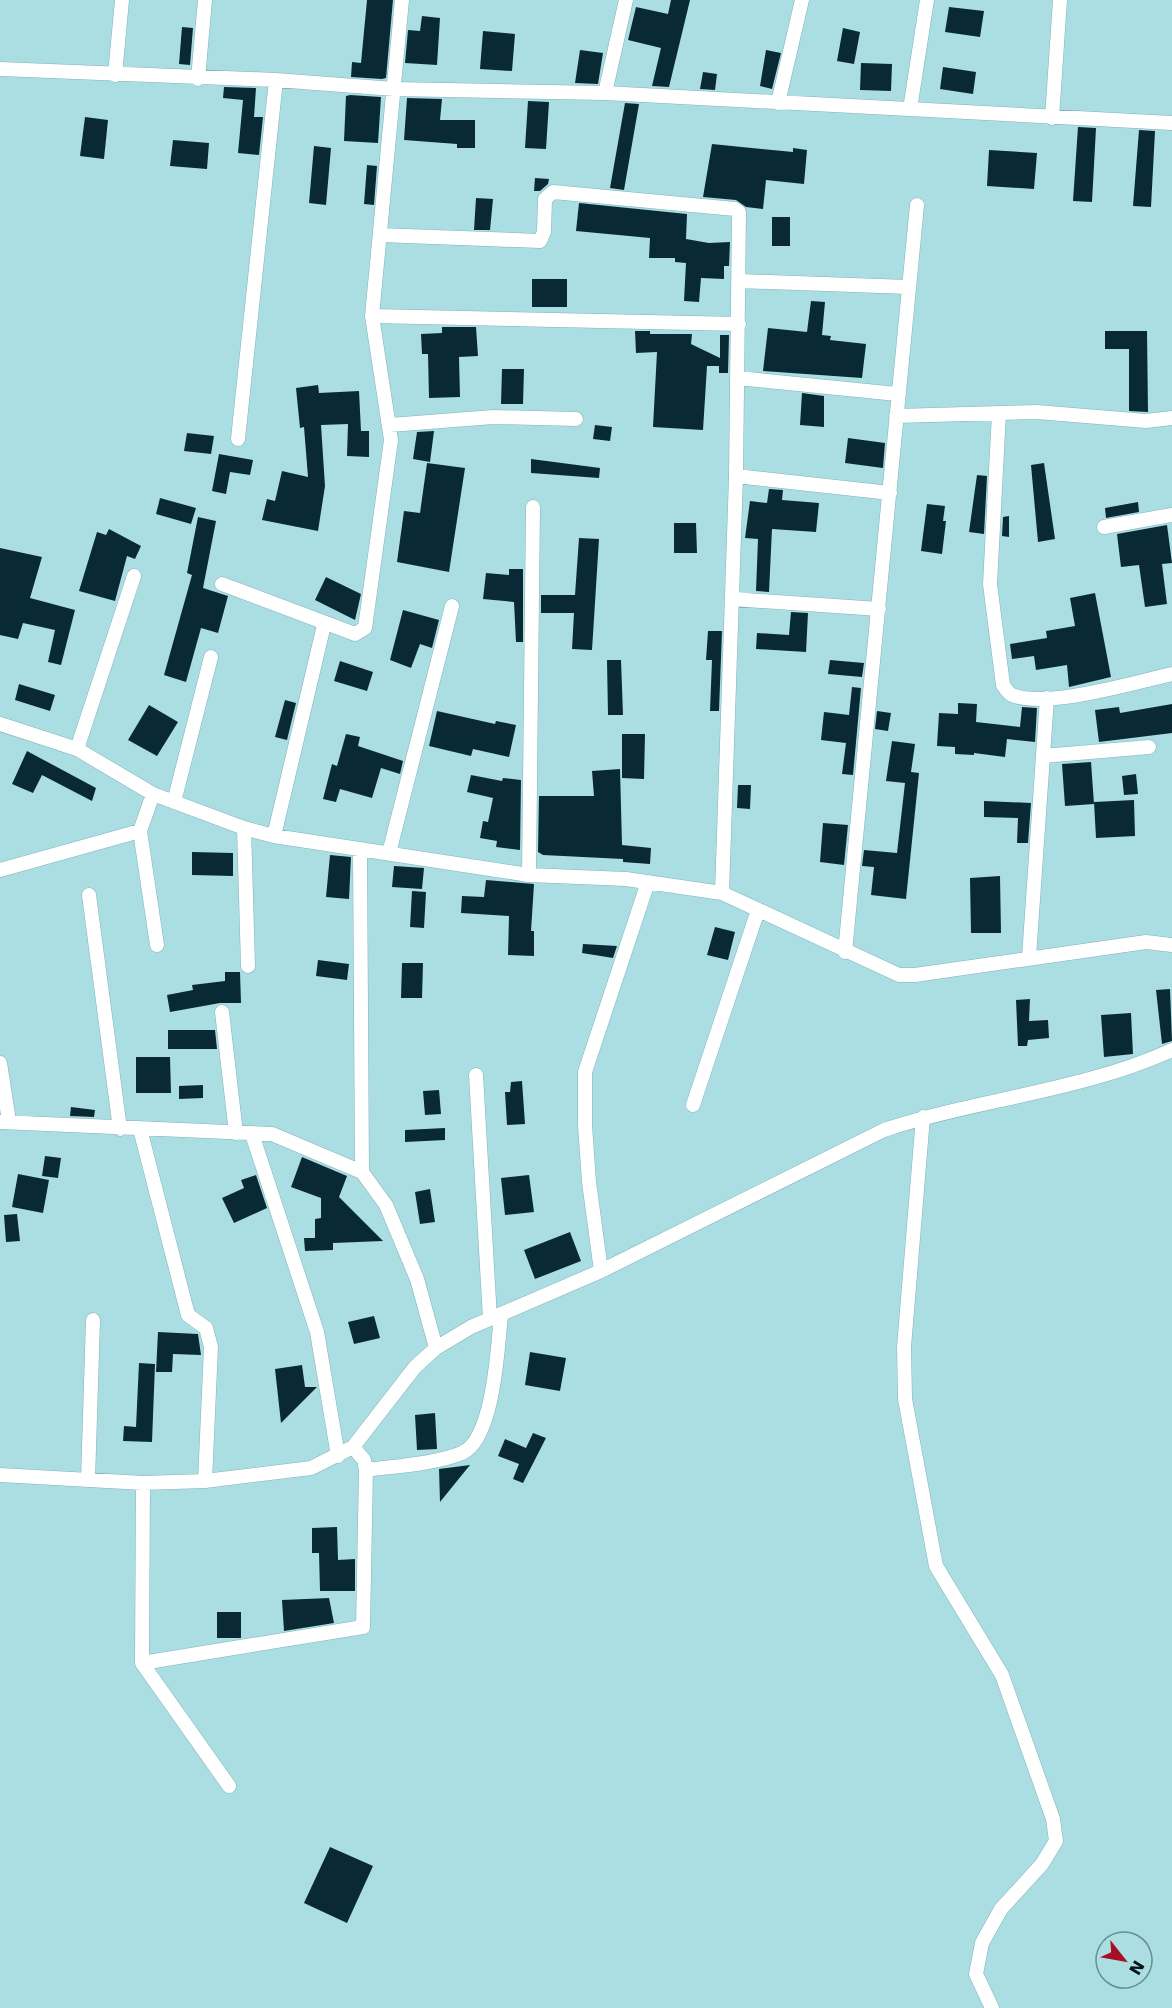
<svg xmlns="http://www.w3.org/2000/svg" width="1172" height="2008" viewBox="0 0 1172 2008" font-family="'DejaVu Sans',sans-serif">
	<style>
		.building { fill: #092a35 }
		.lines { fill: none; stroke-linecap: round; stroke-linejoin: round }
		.street-casing { stroke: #81b3b8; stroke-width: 15 }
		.street { stroke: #fff; stroke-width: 14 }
	</style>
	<rect width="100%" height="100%" fill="#abdee3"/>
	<path class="building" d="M367 0H393L386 78 382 79 351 77 352 62 361 63Z
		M671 0H690L669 87 652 86 661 48 628 40 636 7 668 14Z
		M949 7 984 11 980 37 945 32Z
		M422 16 440 18 437 65 405 63 408 30 420 31Z
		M182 27 193 28 190 65 179 64Z
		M843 28 860 32 854 64 837 61Z
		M483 31 515 34 512 71 480 69Z
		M580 50 603 53 598 84 575 83Z
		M766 50 781 53 772 89 760 86Z
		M861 63 892 64 891 91 860 90Z
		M943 67 976 72 973 94 940 89Z
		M703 72 717 74 715 90 700 89Z
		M224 87 256 88 254 117H263L259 155 238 153 243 100 223 98Z
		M350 95 381 97 378 143 344 141 346 96Z
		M407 98 442 99 440 120H475V148H457V144L404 140Z
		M528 101 549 102 546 149 525 148Z
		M625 103 639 104 624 190 610 188Z
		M85 117 108 120 104 159 80 156Z
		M1078 127 1096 128 1092 202 1073 201Z
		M1139 130 1155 131 1151 207 1133 206Z
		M173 140 209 143 207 169 170 166Z
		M712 144 793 152V148L807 150 804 184 766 180 763 209 746 207 736 200 703 197Z
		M314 146 331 148 326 205 309 203Z
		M989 150 1037 153 1034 189 987 186Z
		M367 165 377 166 374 205 364 204Z
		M535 178 549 179 548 184 540 191H534Z
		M476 198 493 199 490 230H474Z
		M579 203 687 214 686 239 709 243 730 242 729 266H724V279L701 278 699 302 684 301 686 263 675 262V258H649L650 238 576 231Z
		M772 217H790V246H772Z
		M532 279H567V307H532Z
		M811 301 825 302 822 335 831 336 830 340 866 344 862 378 763 371 768 328 807 332Z
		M442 327H476L478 356 459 357 460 397 429 398 428 354H422L421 334 442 333Z
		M635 331H650V334H692L691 344 720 358V335H729L728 373H719V366H707L703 430 653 427 657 352 636 353Z
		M1105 331H1147L1148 412 1129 411V349H1105Z
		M502 369H524L523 404H501Z
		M318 385 319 393 359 391 361 431H369V457L347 456 348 424 321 425 325 486 318 531 262 520 267 499 275 501 282 471 308 477 304 427 300 428 296 388Z
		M802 393 824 396V427L800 425Z
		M595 425 612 427 610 441 593 439Z
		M434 431 430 462 413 459 417 432Z
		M187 433 214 436 211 454 184 451Z
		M848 438 885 443 883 468 845 463Z
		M219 454 253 460 250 475 230 472 226 494 212 491Z
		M531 459 600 468 599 478 531 473Z
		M427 463 465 468 449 572 397 562 404 511 420 513Z
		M1044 463 1055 539 1038 542 1031 465Z
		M977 475 987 476 984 534 969 532Z
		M769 489 783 490 782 500 819 503 816 532 772 529 769 592 756 591 758 539 745 538 750 501 767 503Z
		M160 498 196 508 191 524 156 514Z
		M1138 502 1139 512 1106 518 1105 508Z
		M927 504 945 506 943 521H946L942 554 921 551Z
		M1009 516V537L1002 536 1003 517Z
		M198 517 216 521 203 588 228 596 218 633 201 628 186 682 164 675 192 575 187 573Z
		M674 523H696L697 553H674Z
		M1167 525 1172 563 1162 564 1167 604 1145 607 1139 565 1121 567 1117 534Z
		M109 529 141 546 135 559 127 556 115 601 79 591 97 532 106 535Z
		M579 538 599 539 592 650 572 649 574 613H541V595H575Z
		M0 548 42 557 30 598 75 610 61 665 48 662 55 630 23 623 18 639 0 635Z
		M509 569H523V642H516L514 602 483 599 486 573 509 575Z
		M326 577 361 594 355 620 315 600Z
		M1095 593 1111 677 1069 687 1067 665 1036 670 1034 656 1012 659 1010 644 1047 638 1046 631 1075 626 1070 598Z
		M403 610 439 620 432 648 420 644 411 668 390 660Z
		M791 612 808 613 806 652 756 649 757 633 789 635Z
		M708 631H722L719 711H710L712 660H706Z
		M607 660H621L623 715H608Z
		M830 660 864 663 862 677 828 674Z
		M340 661 373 672 367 691 334 681Z
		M19 684 55 695 50 711 15 700Z
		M852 687 861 688 853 775 842 774 846 743 821 740 824 712 849 715Z
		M285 700 296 703 287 740 275 737Z
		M958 703 977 704 976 722 1020 727 1022 707 1037 708 1035 742 1007 739 1005 757 974 753V755L955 754V747L937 746 939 713 958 714Z
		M1172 704V733L1099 742 1095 710 1119 707 1120 713Z
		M149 705 178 722 157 756 128 740Z
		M437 711 495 724 496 721 516 725 509 757 473 749 471 756 429 746Z
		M877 711 891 713 888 731 875 729Z
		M346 734 360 737 358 746 403 761 400 774 381 768 372 798 340 789 336 802 323 799 332 764 337 766Z
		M622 734H645L644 779 622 778Z
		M892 741 915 744 911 772 919 773 906 899 871 895 874 867 862 866 864 850 897 853 905 783 886 781Z
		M27 751 96 788 92 801 42 775 33 793 12 784Z
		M1091 762 1094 804 1065 806 1062 764Z
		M620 769 622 845 651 848 650 864 623 862V859L543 855 538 852 539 796H594L592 771Z
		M1136 774 1138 794 1124 795 1122 776Z
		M471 775 502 781 503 778 521 780 520 850 496 847 497 841 480 838 483 821 488 822 493 798 467 792Z
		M738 785H751L750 809 737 808Z
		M1134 800 1135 836 1096 838 1094 802Z
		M984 801 1031 803 1028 843H1017L1018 818 984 817Z
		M823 823 848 825 844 865 820 862Z
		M192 852 233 853V876L192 875Z
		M330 855 351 857 349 899 326 897Z
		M394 866 424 868 422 889 392 887Z
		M1000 876 1001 933H971L970 878Z
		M486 880 534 884 531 931H534V956L508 955 509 916 461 913 462 896 484 897Z
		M412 891 426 892 424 928 410 927Z
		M715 927 735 932 728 960 707 955Z
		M583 944 617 946 613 958 582 953Z
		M318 960 349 964 347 980 316 976Z
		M402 963H423L422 998H401Z
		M225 972H240L241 1003H220L170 1012 167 995 193 990 192 985 225 981Z
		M1170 989 1172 1041 1162 1044 1156 990Z
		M1030 999 1029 1021 1048 1020 1049 1038 1028 1040 1027 1046H1018L1016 1000Z
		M1131 1013 1133 1054 1104 1057 1101 1015Z
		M168 1030H215L217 1049H168Z
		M136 1057H170L171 1093H136Z
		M522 1081 525 1124 507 1125 505 1092H510L511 1082Z
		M203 1085V1098L179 1099V1086Z
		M439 1090 441 1114 425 1115 423 1091Z
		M71 1107 95 1110 94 1117 70 1116Z
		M445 1128V1140L405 1142V1130Z
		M45 1156 61 1158 58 1178 42 1176Z
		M302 1157 347 1176 339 1197 383 1241 333 1243V1250L305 1251 304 1238H315V1219L321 1218V1198L291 1187Z
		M18 1174 49 1180 43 1213 12 1207Z
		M256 1175 267 1208 234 1223 222 1198 244 1188 241 1180Z
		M529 1175 534 1212 505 1215 501 1178Z
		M430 1189 435 1222 420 1224 415 1192Z
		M17 1214 20 1241 6 1242 4 1215Z
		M570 1232 581 1261 535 1279 524 1250Z
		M374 1316 380 1338 354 1344 348 1322Z
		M158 1332 198 1334 201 1355 173 1354 172 1372H156Z
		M530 1352 566 1358 560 1391 525 1385Z
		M139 1363 155 1364 152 1442 123 1441 124 1426 136 1427Z
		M302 1365 305 1387H317L281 1423 275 1369Z
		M435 1413 437 1449 417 1450 415 1415Z
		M533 1433 546 1438 523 1483 513 1479 519 1464 498 1456 505 1439 526 1448Z
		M470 1465 440 1502 439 1469Z
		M337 1527 338 1560 355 1559V1591H320L319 1553H312V1528Z
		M329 1598 334 1623 284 1631 282 1600Z
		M217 1612H241V1638H217Z
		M330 1847 373 1866 347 1923 304 1903Z"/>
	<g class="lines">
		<g class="street-casing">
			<path id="street" d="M0 69 276 80 394 89 605 93 1172 123
				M115 75 122 0
				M198 79 205 0
				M605 93 626 0
				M778 103 802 0
				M910 109 927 0
				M1052 118 1060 0
				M380 235 540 241 544 232 545 199 553 192 735 209 739 212 736 476 722 893
				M739 281 908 287
				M372 316 739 324
				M738 378 897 394
				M999 413 990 584 1003 685C1006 689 1008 693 1012 695 1046 709 1136 682 1172 674
				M896 416 1037 412 1146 421 1172 418
				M390 425 493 417 576 419
				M238 439 276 80
				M736 476 890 493
				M1104 527 1172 515
				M222 584 355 634 365 628 391 440 372 316 402 0
				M732 599 879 609
				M0 724 77 749 153 794 244 828 274 836 529 875 626 879 722 893 899 975H915L1146 942 1172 945
				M77 749 134 576
				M1043 756 1149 747
				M153 794 140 831 157 945
				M174 802 211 657
				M244 828 248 966
				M274 836 324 625
				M360 849 362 1172
				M389 853 452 606
				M0 870 140 831
				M529 875 533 507
				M89 895 120 1129
				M845 952 917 205
				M1029 957 1047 698
				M222 1012 236 1133
				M0 1063 9 1121
				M476 1075 490 1319
				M693 1105 758 910
				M923 1117 904 1347 905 1399 936 1566 1002 1675 1053 1819 1056 1841 1042 1864 1001 1909 982 1943 976 1974 992 2008
				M0 1122 272 1134 362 1172 386 1205 417 1279 436 1348
				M140 1129 188 1315 206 1328 211 1347 205 1481
				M252 1134 317 1332 338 1456
				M601 1271 589 1182 585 1125V1072L648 882
				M366 1470C395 1466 435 1464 462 1453 494 1439 498 1345 501 1314
				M0 1475 143 1483 205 1481 311 1468 353 1447 415 1367 436 1348 471 1327 601 1271 884 1130C978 1099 1082 1091 1172 1050
				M88 1480 93 1320
				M143 1483 142 1663 229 1786
				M142 1663 363 1627 366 1470 364 1460 353 1447"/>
		</g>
		<use href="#street" class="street"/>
	</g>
	<g transform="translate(1124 1960) rotate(121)"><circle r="28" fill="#abdee3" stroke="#688e91" stroke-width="1.5"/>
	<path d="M0-4.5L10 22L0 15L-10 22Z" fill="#a71024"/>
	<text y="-9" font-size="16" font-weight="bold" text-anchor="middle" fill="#031517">N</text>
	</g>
</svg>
